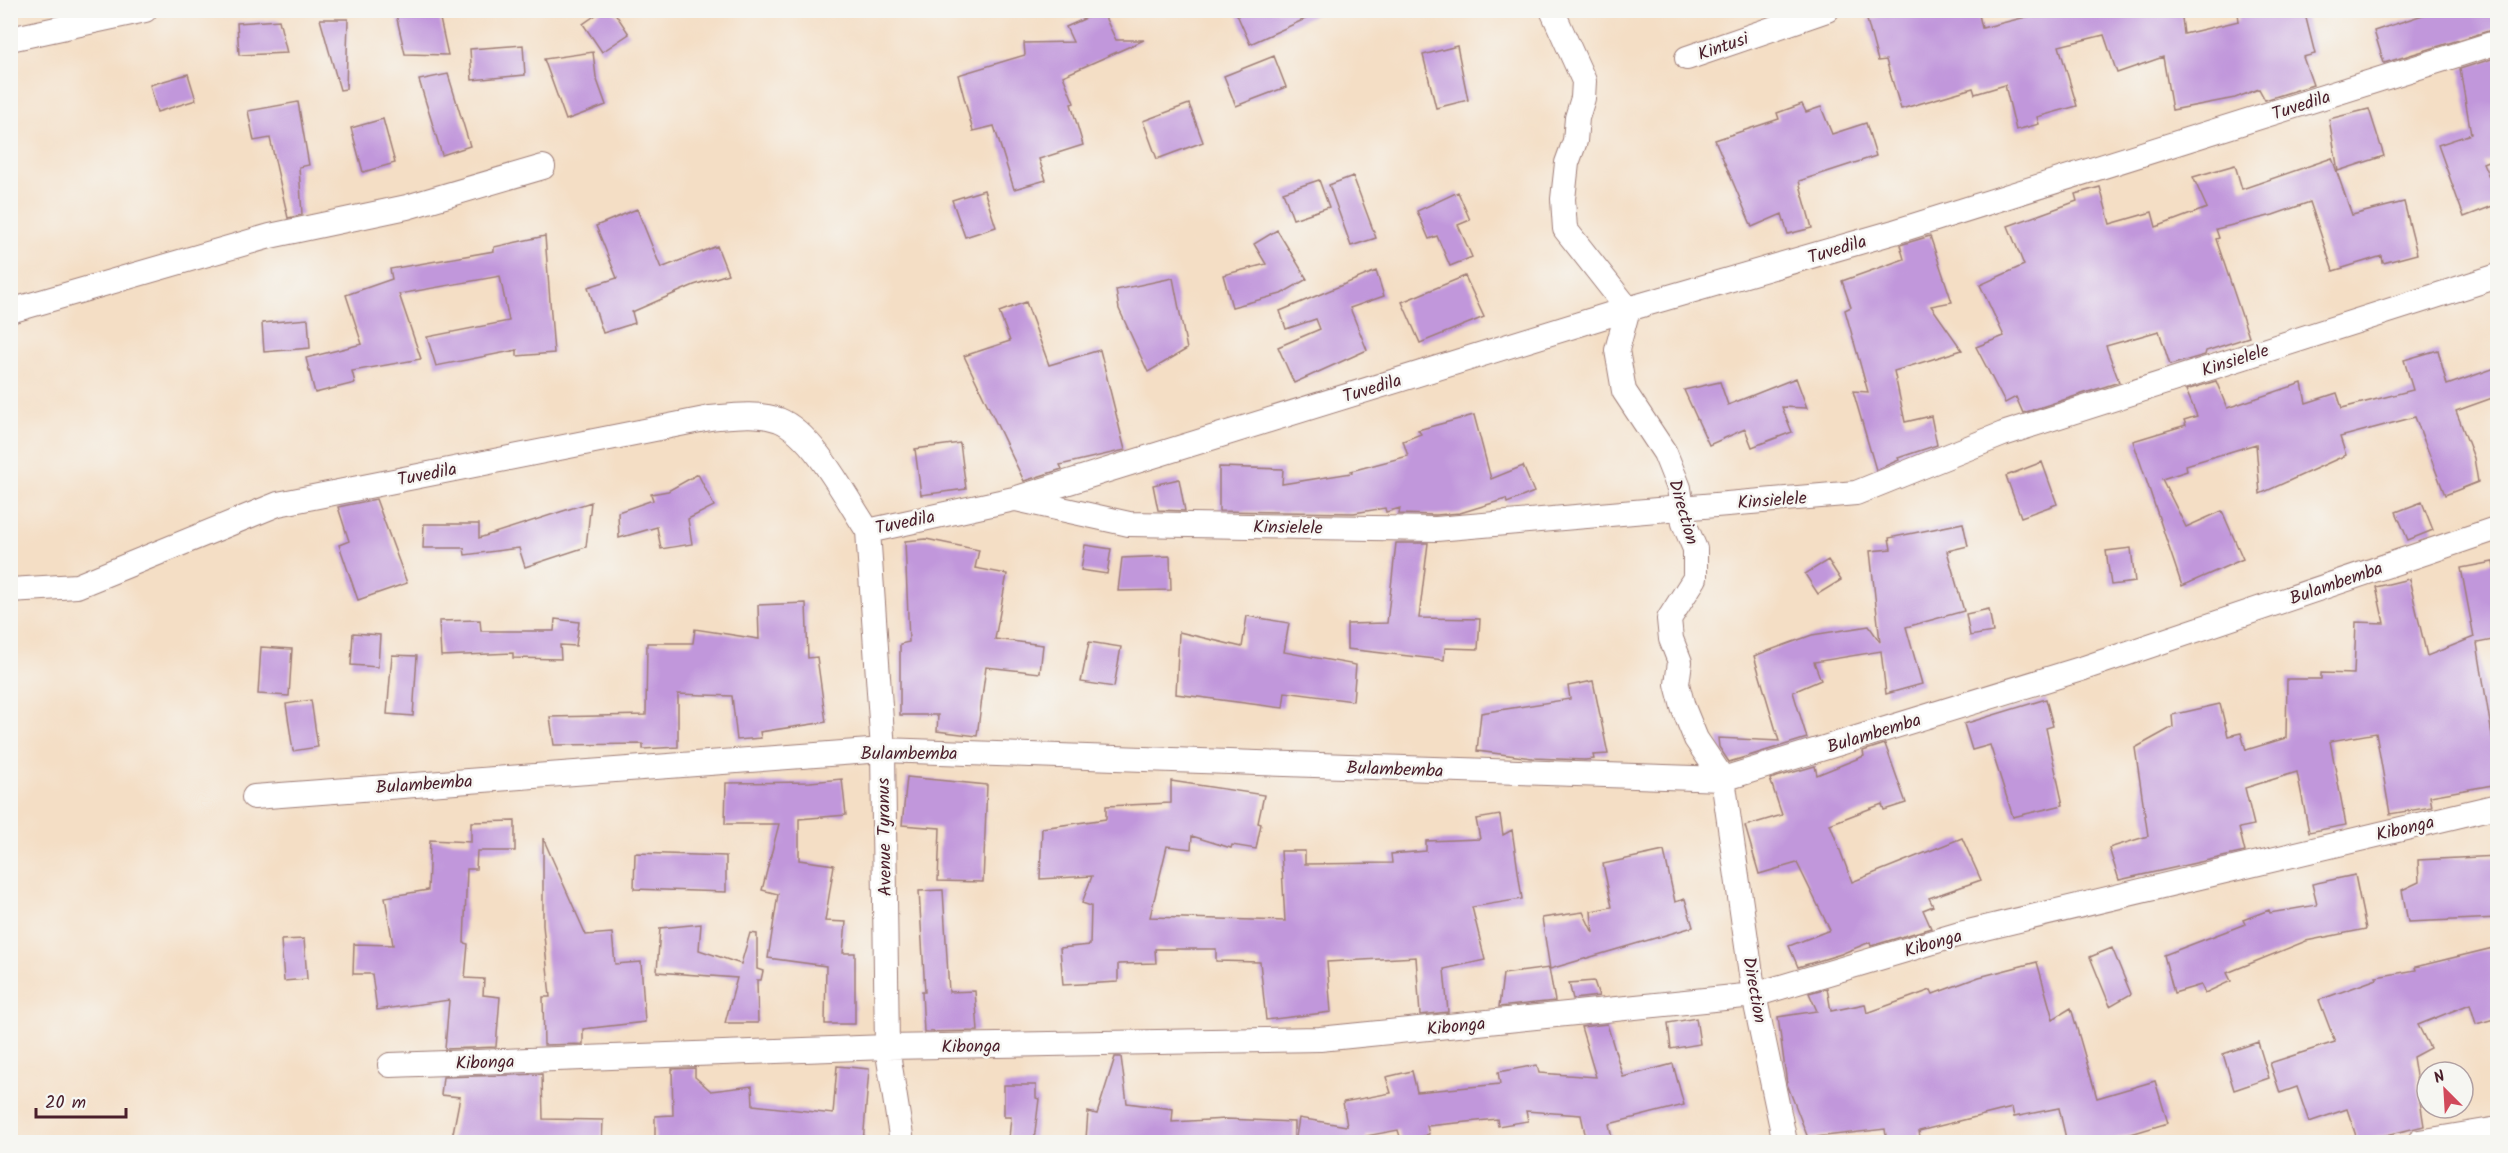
<svg xmlns="http://www.w3.org/2000/svg" width="2508" height="1153" viewBox="0 0 2508 1153" font-family="Kalam,sans-serif">
	<style>
		.building { fill: #c197db }
		.lines { fill: none; stroke-linecap: round; stroke-linejoin: round }
		.minor-casing { stroke: #9f7e78; stroke-width: 26 }
		.minor { stroke: #fff; stroke-width: 24 }
		.labels { text-anchor: middle; stroke-width: 5; stroke-linejoin: round; paint-order: stroke }
		.street-label { font-size: 18px; fill: #4a1f2b; stroke: #f6f6f2 }
	</style>
	<rect width="100%" height="100%" fill="#f6f6f2"/>
	<filter id="ink" filterUnits="userSpaceOnUse"><feTurbulence type="fractalNoise" baseFrequency=".0167" numOctaves="2"/><feDisplacementMap in="SourceGraphic" scale="12" xChannelSelector="R" yChannelSelector="G"/><feConvolveMatrix kernelMatrix="1 2 1 2 8 2 1 2 1" color-interpolation-filters="sRGB"/></filter>
	<filter id="wash" filterUnits="userSpaceOnUse"><feTurbulence type="fractalNoise" baseFrequency=".008" numOctaves="4" result="noise"/><feDisplacementMap in="SourceGraphic" scale="24" xChannelSelector="R" yChannelSelector="G"/><feGaussianBlur stdDeviation="1.35" result="paint"/><feColorMatrix in="noise" values="0 0 0 0 0 0 0 0 0 0 0 0 0 0 0 0 0 1.4 0 .05"/><feComposite in="paint" operator="in"/></filter>
	<g filter="url(#wash)">
		<rect width="100%" height="100%" fill="#f4dec5"/>
		<g id="blocks">
			<path class="building" d="M395 10H438L448 55 405 54Z
				M603 10H613L629 34 602 52 583 24Z
				M1235 10H1325L1250 44Z
				M1901 10H1978L1982 28 2054 10H2181L2184 34 2239 21 2238 13 2304 10 2315 54 2303 57 2313 85 2265 100 2259 89 2235 98 2172 110 2163 57 2117 73 2104 35 2059 46 2077 106 2037 117 2039 124 2016 130 2005 85 1975 94 1973 88 1901 109 1886 60 1878 61 1867 20Z
				M2438 10H2498V28L2384 63 2374 31Z
				M1102 11 1116 40H1144L1063 76 1074 103 1071 104 1083 145 1039 159 1046 180 1014 189 994 126 973 131 958 75 1025 55 1024 43 1073 42 1066 27Z
				M320 19H348L346 89 340 90Z
				M279 20 287 53 239 55 237 23Z
				M523 45 525 75 472 80 470 49Z
				M1457 46 1468 100 1436 108 1423 55Z
				M593 52 596 77 606 105 566 120 544 59Z
				M1274 56 1286 87 1236 106 1224 76Z
				M2498 57V157L2483 163 2498 197V204L2464 217 2438 145 2471 134 2460 69Z
				M188 74 196 100 157 112 150 85Z
				M448 74 470 146 442 155 419 80Z
				M298 102 309 165 299 167 302 215 288 218 270 138 254 141 248 111Z
				M1189 104 1203 142 1157 159 1143 121Z
				M1802 104 1806 112 1821 107 1832 134 1866 123 1876 156 1799 181 1812 228 1788 234 1782 214 1752 227 1715 140 1779 119 1777 113Z
				M2369 109 2384 156 2338 171 2329 119Z
				M383 119 395 163 363 172 351 128Z
				M2332 158 2352 215 2404 202 2417 254 2383 263 2382 256 2333 271 2310 202 2273 215 2216 229 2219 238 2216 239 2249 337 2206 351 2205 355 2170 365 2159 331 2106 346 2119 382 2023 413 2016 397 2005 403 1976 347 2004 336 1980 285 2024 265 2008 226 2077 201 2075 194 2100 187 2110 224 2152 212 2156 227 2207 208 2193 177 2235 165 2242 189Z
				M1353 176 1376 238 1351 246 1329 185Z
				M1319 180 1329 207 1293 219 1283 192Z
				M984 190 996 227 965 237 952 200Z
				M1458 192 1470 220 1458 225 1472 257 1450 266 1437 236 1429 239 1417 211Z
				M637 209 661 268 717 246 728 274 694 285 632 312 635 323 603 333 588 287 617 278 596 226Z
				M1277 230 1307 279 1281 294 1232 307 1223 275 1266 264 1254 244Z
				M545 236 554 353 517 356V350L436 366 427 337 509 321 500 276 399 294 421 359 352 371 355 383 315 393 306 358 362 344 346 295 392 279 390 269 494 251V247Z
				M1930 236 1952 302 1931 306 1962 350 1894 371 1905 422 1931 416 1937 445 1898 458 1899 460 1876 470 1853 391 1868 392 1845 310 1851 307 1842 281 1904 259 1900 245Z
				M1376 271 1384 296 1350 308 1367 350 1294 383 1278 347 1320 329 1316 319 1286 329 1280 311Z
				M1465 276 1484 317 1420 343 1402 302Z
				M1173 278 1187 349 1148 372 1119 309 1116 290Z
				M1026 302 1049 365 1100 350 1125 450 1060 465 1062 469 1024 481 964 356 1010 341 999 312Z
				M308 319 310 348 264 352 262 323Z
				M2438 350 2447 385 2498 367V396L2456 411 2474 458 2478 482 2445 495 2415 417 2340 437 2346 455 2260 494 2256 444 2186 465 2187 471 2162 479 2186 527 2222 511 2243 559 2182 586 2133 441 2186 425 2184 420 2197 416 2186 390 2216 381 2227 408 2302 383 2306 403 2337 393 2342 408 2413 390 2404 360Z
				M1796 378 1807 408 1782 407 1792 432 1752 447 1745 429 1709 445 1684 390 1720 382 1728 405Z
				M1474 415 1491 479 1523 466 1534 492 1507 503 1506 499 1460 513 1436 515 1399 514 1400 508 1386 512 1385 508 1354 513 1219 511V467L1283 469 1282 484 1352 473 1351 471 1408 456 1403 441 1421 434 1418 430Z
				M960 443 966 489 921 495 915 449Z
				M2042 462 2057 504 2021 517 2006 476Z
				M698 474 714 506 688 519 692 544 661 549 657 527 619 538 618 512 653 500 651 494 668 491Z
				M1179 479 1185 511 1158 510 1153 485Z
				M376 499 407 583 358 600 339 545 349 541 338 507Z
				M591 502 586 547 525 567 519 548 465 555 464 548H423L424 524H479V538Z
				M2422 502 2433 530 2408 540 2396 512Z
				M1963 523 1968 546 1947 551 1964 611 1906 627 1922 684 1886 694 1881 651 1814 662 1821 680 1793 692 1807 738 1729 762 1719 747 1718 738 1779 741 1754 656 1812 635 1869 626 1880 642 1870 551 1891 549 1889 538Z
				M926 539 979 550 975 568 1007 574 995 639 1043 645 1040 673 986 667 977 736 937 731 938 715H900V644L909 642 905 541Z
				M1396 543H1428L1419 618 1480 619 1478 649 1445 648 1444 660 1347 649V624L1387 623Z
				M1085 545 1111 549 1107 574 1081 570Z
				M2131 548 2135 582 2111 585 2106 551Z
				M1170 556 1171 590 1118 591 1122 558Z
				M1828 560 1841 580 1818 594 1805 574Z
				M2493 562 2498 590V639L2477 643 2493 741 2498 739V784L2430 796 2432 807 2390 814 2376 733 2330 741 2346 825 2309 832 2297 772 2245 788 2254 825 2239 828 2245 852 2119 880 2109 848 2148 836 2135 748 2173 727 2172 715 2220 704 2228 736 2241 733 2246 750 2286 738 2287 679H2321V673L2354 674 2356 622 2384 623 2376 587 2409 579 2427 656 2474 637 2461 568Z
				M806 603 808 658 817 657 826 722 760 732 761 738 737 740 732 696 678 694V747L643 749V744L554 745 550 717 646 715 647 643H693L695 629 759 639 758 605Z
				M1989 609 1993 632 1970 636 1966 614Z
				M1247 616 1289 623 1284 652 1356 665 1353 701 1285 692 1283 708 1176 694 1179 632 1242 647Z
				M555 619 579 622 576 646 560 645 561 659 513 658V653L441 656 439 621 480 620 481 631H554Z
				M353 633 380 635 378 667 351 665Z
				M1089 642 1121 647 1114 687 1081 682Z
				M261 647 292 649 289 696 258 694Z
				M392 655 417 656 413 716 387 714Z
				M1593 681 1608 754 1593 755 1594 759 1585 760 1532 758 1477 751 1481 713 1570 699 1568 686Z
				M2046 699 2053 726 2046 728 2063 805 2013 817 1990 745 1972 750 1964 724Z
				M311 700 318 747 293 751 286 704Z
				M1885 744 1906 803 1884 810 1882 804 1830 824 1852 882 1962 838 1981 880 1929 898 1933 906 1923 910 1931 928 1871 946 1870 942 1841 954 1798 967 1789 946 1830 930 1797 863 1759 874 1745 826 1782 815 1770 779 1815 766 1817 775 1864 756 1863 751Z
				M907 777 987 785 983 882 938 881 940 828 902 825Z
				M842 779 846 815 799 819V860L834 865 825 921 846 922 843 953H855V1024H825L826 966 768 958 778 894 762 890 779 824H725L726 783 810 782Z
				M1171 781 1264 795 1258 823 1261 824 1256 849 1232 845 1231 848 1192 836 1191 849 1167 846 1150 917 1285 921 1281 851H1305V864L1392 863 1391 854 1426 851V841L1480 839 1476 819 1500 815 1503 835 1512 830 1522 899 1472 907 1485 960 1444 969 1448 1012 1420 1015 1416 957 1327 962 1331 1012 1266 1020 1260 962 1216 961V949H1155L1156 963 1118 964V982L1063 985 1060 948 1090 945 1091 906 1082 903 1092 876 1040 879 1042 828 1106 819V806L1171 803Z
				M515 821V851H477L476 869H467L464 943 468 944 465 978 484 979 483 995 500 997 496 1047 445 1049 449 1000 377 1010 372 974H353L354 944 393 945 385 897 428 890 430 840 471 842V822Z
				M543 838 586 935 612 933 615 964 641 962 645 1022 583 1029V1044L544 1045 543 997H550L543 925Z
				M1664 851 1675 902 1685 899 1693 927 1550 969 1542 918 1583 912 1593 933 1591 911 1612 907 1603 864Z
				M635 853 726 856V892L634 889Z
				M2498 856V918L2408 922 2402 890 2419 882 2418 860Z
				M2355 875 2366 929 2306 941 2227 973 2231 981 2205 993 2201 985 2174 993 2164 955 2245 924 2243 920 2269 910 2270 913 2317 905 2312 884Z
				M943 890 949 992 975 991 978 1031 924 1032 922 992H925L919 891Z
				M701 924 699 950 741 964 750 933 757 934V969L763 971 761 980H757L758 1023H725L737 978 657 972 660 928Z
				M304 939 307 979 284 981 281 940Z
				M2112 948 2131 994 2110 1006 2090 957Z
				M2493 948 2498 963V1018L2476 1024 2470 1004 2418 1025 2430 1048 2413 1057 2424 1126 2358 1142 2347 1109 2309 1122 2297 1087 2280 1093 2270 1063 2335 1042 2319 1000 2377 979 2376 977 2416 970 2415 967Z
				M2037 962 2053 1019 2071 1008 2097 1098 2155 1081 2168 1123 2101 1143H2067L2059 1108 2014 1117 2012 1108 1919 1131 1921 1143H1887L1885 1129 1808 1138 1787 1084 1778 1017 1817 1011 1809 993 1827 988 1831 1011 1865 1004 1867 1013 1931 990 1933 994 1979 977Z
				M1549 968 1555 1001 1499 1007 1503 974Z
				M1594 981 1599 996 1573 999 1569 983Z
				M1696 1018 1700 1044 1671 1049 1668 1023Z
				M1607 1024 1623 1077 1673 1064 1684 1105 1609 1124 1613 1143H1587L1581 1115 1526 1111 1528 1121 1498 1126 1497 1119 1427 1126 1429 1134 1405 1143H1402L1398 1130 1366 1136V1143H1295L1299 1118 1347 1126 1343 1102 1391 1093 1386 1077 1412 1071 1417 1092 1500 1084 1498 1072 1537 1065 1539 1073 1596 1077 1581 1027Z
				M2258 1042 2269 1078 2234 1090 2223 1054Z
				M1115 1057H1121L1127 1103 1173 1109 1172 1122 1226 1119 1294 1122V1143H1116L1086 1139 1088 1112 1097 1114Z
				M837 1066 869 1069 863 1143H804L747 1137 748 1143H655V1116L673 1115 672 1069 695 1068V1077L711 1091 752 1086 753 1105 833 1114Z
				M542 1074 543 1119 603 1120 602 1143H451L460 1097 441 1095 443 1077Z
				M1004 1085H1036V1098L1039 1099 1034 1140 1009 1138 1011 1117H1004Z"/>
		</g>
	</g>
	<g filter="url(#ink)">
		<use href="#blocks" fill-opacity="0" stroke="#9f7e78" stroke-width="1.5"/>
		<g class="lines">
			<g class="minor-casing">
				<path id="minor" d="M1552 10 1584 81 1583 98 1577 118 1575 141 1567 163 1563 199 1565 229 1628 309 1617 350 1624 391 1665 453 1679 488 1684 523 1695 549V578L1669 619 1671 639 1680 662 1677 684 1683 707 1696 739 1723 779 1754 995 1785 1142
					M10 39 145 10
					M1687 58 1827 10
					M10 311 270 236 407 207 543 167
					M1016 499 1129 524 1436 529 1856 493 2003 434 2498 276
					M868 531 883 750 887 1047 902 1142
					M10 590 77 586 278 504 710 418C732 416 757 412 779 420 814 434 847 500 868 531L1014 499 1628 309 1894 232 2498 42
					M254 797 883 750 1723 779 2084 668 2498 528
					M390 1065 887 1047 1320 1039 1754 995 1960 934 2498 806
					M2419 1142 2498 1129"/>
			</g>
			<use href="#minor" class="minor"/>
		</g>
	</g>
	<g class="labels">
		<g class="street-label">
			<text transform="translate(1723 46) rotate(-19)" y="6">Kintusi</text>
			<text transform="translate(2301 105) rotate(-18)" y="6">Tuvedila</text>
			<text transform="translate(1837 249) rotate(-17)" y="6">Tuvedila</text>
			<text transform="translate(2235 360) rotate(-18)" y="6">Kinsielele</text>
			<text transform="translate(1372 388) rotate(-17)" y="6">Tuvedila</text>
			<text transform="translate(427 474) rotate(-11)" y="6">Tuvedila</text>
			<text transform="translate(1772 500) rotate(-4)" y="6">Kinsielele</text>
			<text transform="translate(1684 512) rotate(74)" y="6">Direction</text>
			<text transform="translate(905 522) rotate(-12)" y="6">Tuvedila</text>
			<text transform="translate(1288 527) rotate(1)" y="6">Kinsielele</text>
			<text transform="translate(2336 583) rotate(-19)" y="6">Bulambemba</text>
			<text transform="translate(1874 733) rotate(-17)" y="6">Bulambemba</text>
			<text x="909" y="759">Bulambemba</text>
			<text transform="translate(1395 769) rotate(2)" y="6">Bulambemba</text>
			<text transform="translate(424 784) rotate(-4)" y="6">Bulambemba</text>
			<text transform="translate(2405 828) rotate(-13)" y="6">Kibonga</text>
			<text transform="translate(884 837) rotate(-91)" y="6">Avenue Tyranus</text>
			<text transform="translate(1933 943) rotate(-16)" y="6">Kibonga</text>
			<text transform="translate(1755 990) rotate(80)" y="6">Direction</text>
			<text transform="translate(1456 1026) rotate(-6)" y="6">Kibonga</text>
			<text transform="translate(971 1046) rotate(-1)" y="6">Kibonga</text>
			<text transform="translate(485 1062) rotate(-2)" y="6">Kibonga</text>
		</g>
	</g>
	<rect width="2508" height="1153" fill="none" stroke="#f6f6f2" stroke-width="36"/>
	<g transform="translate(2445 1090) rotate(336)"><circle r="28" fill="#f6f6f2" stroke="#b1a0a2" stroke-width="1.5"/>
	<path d="M0-4.5L10 22L0 15L-10 22Z" fill="#d1495b"/>
	<text y="-9" font-size="16" font-weight="bold" text-anchor="middle" fill="#4a1f2b">N</text>
	</g>
	<path d="M36 1108v9h90v-9" fill="none" stroke="#4a1f2b" stroke-width="3"/>
	<text x="45" y="1108" font-size="18" fill="#4a1f2b" stroke="#f6f6f2" stroke-width="4.5" paint-order="stroke">20 m</text>
</svg>
